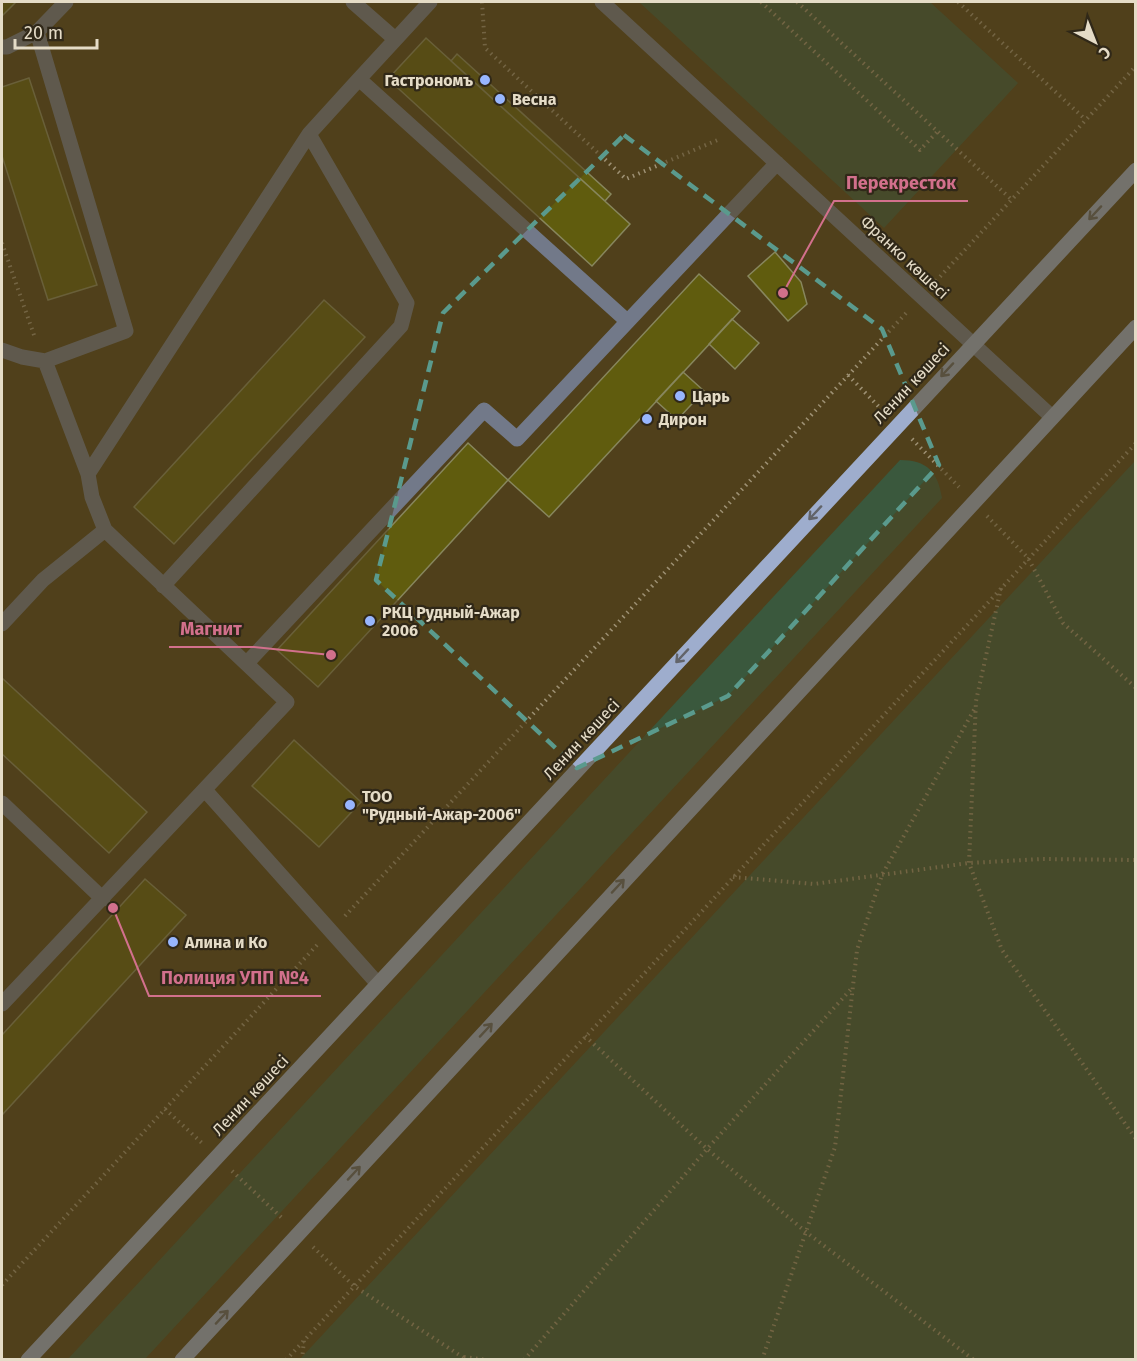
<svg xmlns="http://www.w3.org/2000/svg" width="1137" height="1361" viewBox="0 0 1137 1361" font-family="'Fira Sans',sans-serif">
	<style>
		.green { fill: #3a583d }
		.building { fill: #605c0e; stroke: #87865d; stroke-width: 1.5 }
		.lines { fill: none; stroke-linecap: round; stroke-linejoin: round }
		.path { stroke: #9e9174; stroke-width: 4; stroke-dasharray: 1.5 4.5; stroke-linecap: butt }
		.minor { stroke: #727989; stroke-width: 15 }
		.major { stroke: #9eadcd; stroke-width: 15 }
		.oneway { stroke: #626469 }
		.marked { fill: none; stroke: #5a9a8d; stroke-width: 4.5; stroke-dasharray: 12 8; stroke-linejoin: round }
		.poi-dot { fill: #98b6fd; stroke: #302818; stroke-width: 2 }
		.labels { text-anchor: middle; stroke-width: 4.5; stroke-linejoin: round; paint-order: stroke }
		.poi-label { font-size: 16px; font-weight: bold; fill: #e5dcc7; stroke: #302818; text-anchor: start }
		.street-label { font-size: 16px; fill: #e5dcc7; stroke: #302818 }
		.leader { fill: none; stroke: #d2708c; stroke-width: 2 }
		.callout-dot { fill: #d2708c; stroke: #302818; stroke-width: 2 }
		.callout-label { font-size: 18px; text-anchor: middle; font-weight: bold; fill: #d2708c; stroke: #302818; stroke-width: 4.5; stroke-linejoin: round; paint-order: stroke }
	</style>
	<rect width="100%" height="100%" fill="#50401b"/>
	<path class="green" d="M639 2H930L1018 83 884 228Z
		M900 460C927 460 938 472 942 498L145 1359H68Z
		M1135 461V1359H300Z"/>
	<path class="building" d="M2 2H16L2 16Z
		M426 38 630 224 592 266 388 79Z
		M457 54 611 194 605 201 451 61Z
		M29 78 97 285 48 300 2 156V87Z
		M775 252 801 282 807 304 788 321 748 276Z
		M699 274 740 311 549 517 508 480Z
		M324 300 365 337 174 544 134 507Z
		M732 319 759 343 735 369 709 344Z
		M683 372 704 391 677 420 656 401Z
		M468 443 508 480 318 687 277 650Z
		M2 678 147 812 109 853 2 754Z
		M294 740 361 802 319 847 252 786Z
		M145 879 186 915 2 1115V1035Z"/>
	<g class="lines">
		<path class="path" d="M482 2 485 48 626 179 720 139
			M761 2 920 150 937 132
			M797 2 1012 200
			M958 2 1086 120
			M2 243 35 338
			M936 281 1136 66
			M848 375 883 411
			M912 439 959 487
			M987 516 1028 558 1063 623 1136 688
			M1001 588 976 701 969 863 1002 950 1136 1139
			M733 877 814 884 969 863 1042 859 1136 860
			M345 916 908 311
			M585 1036 707 1149 806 1232 974 1360
			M165 1109 202 1143
			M232 1171 283 1219
			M313 1247 354 1286 467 1360
			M2 1285 317 945
			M464 1357 487 1360
			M286 1360 1136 443
			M302 1360 304 1340
			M524 1360 707 1149 852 988
			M762 1360 835 1147 857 950 882 875 975 708"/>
		<path class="minor" d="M353 2 395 39
			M430 2 359 79 627 321
			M602 2 1052 417
			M2 47H7L37 32
			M2 350 22 357 45 361 126 331 37 32 66 2
			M88 474 309 134 359 79
			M163 586 401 326 407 303 309 134
			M2 624 43 580 105 530
			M247 663 484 410 517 439 777 163
			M205 790 378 984
			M2 803 103 899
			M2 1004 287 702 105 530 92 497 88 474 45 361"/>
		<path class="major" d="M28 1360 1136 170
			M182 1360 1136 327"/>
	</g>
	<defs><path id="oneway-shaft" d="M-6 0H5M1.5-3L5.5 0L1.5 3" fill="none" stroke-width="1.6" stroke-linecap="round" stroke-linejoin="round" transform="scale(1.5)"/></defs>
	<g class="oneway">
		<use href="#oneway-shaft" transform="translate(1095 213) rotate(133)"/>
		<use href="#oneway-shaft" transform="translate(947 370) rotate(133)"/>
		<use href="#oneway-shaft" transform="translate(815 513) rotate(133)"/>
		<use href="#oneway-shaft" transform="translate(682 656) rotate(133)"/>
		<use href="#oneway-shaft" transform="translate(618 886) rotate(-47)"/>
		<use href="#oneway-shaft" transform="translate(486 1030) rotate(-47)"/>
		<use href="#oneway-shaft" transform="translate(354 1173) rotate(-47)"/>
		<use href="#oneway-shaft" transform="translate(222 1317) rotate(-47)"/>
	</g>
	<path d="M0 0H1137V1361H0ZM624 135 882 329 939 465 728 696 577 768 376 580 443 313Z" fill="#50401b" fill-opacity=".55" fill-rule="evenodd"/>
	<path class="marked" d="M624 135 882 329 939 465 728 696 577 768 376 580 443 313Z"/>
	<g class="poi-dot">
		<circle cx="485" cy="80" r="6"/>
		<circle cx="500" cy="99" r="6"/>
		<circle cx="680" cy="396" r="6"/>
		<circle cx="647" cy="419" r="6"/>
		<circle cx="370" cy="621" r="6"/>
		<circle cx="350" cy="805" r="6"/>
		<circle cx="173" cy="942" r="6"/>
	</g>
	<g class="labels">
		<g class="poi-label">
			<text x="473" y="86" text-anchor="end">Гастрономъ</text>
			<text x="512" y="105">Весна</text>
			<text x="692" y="402">Царь</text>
			<text x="659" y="425">Дирон</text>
			<text x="382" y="618">РКЦ Рудный-Ажар<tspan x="382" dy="18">2006</tspan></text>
			<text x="362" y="802">ТОО<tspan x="362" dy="18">"Рудный-Ажар-2006"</tspan></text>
			<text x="185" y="948">Алина и Ко</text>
		</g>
		<g class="street-label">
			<text transform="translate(905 257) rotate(43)" y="6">Франко көшесі</text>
			<text transform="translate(911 383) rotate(-47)" y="6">Ленин көшесі</text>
			<text transform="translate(581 739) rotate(-47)" y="6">Ленин көшесі</text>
			<text transform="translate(250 1095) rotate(-47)" y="6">Ленин көшесі</text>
		</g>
	</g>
	<path class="leader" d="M783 293L834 201H968M331 655L254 647H169M113 908L149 996H321"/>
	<g class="callout-dot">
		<circle cx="783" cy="293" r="6"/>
		<circle cx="331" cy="655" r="6"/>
		<circle cx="113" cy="908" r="6"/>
	</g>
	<g class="callout-label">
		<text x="901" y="189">Перекресток</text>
		<text x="211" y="635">Магнит</text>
		<text x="235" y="984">Полиция УПП №4</text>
	</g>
	<rect width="1137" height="1361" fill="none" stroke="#e5dcc7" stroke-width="6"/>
	<g transform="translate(1095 42) rotate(138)" stroke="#302818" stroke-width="4.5" paint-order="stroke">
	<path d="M0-4.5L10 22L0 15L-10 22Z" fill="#e5dcc7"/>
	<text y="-9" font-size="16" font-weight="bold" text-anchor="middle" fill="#e5dcc7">С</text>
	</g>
	<path d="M15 39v9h82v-9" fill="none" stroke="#e5dcc7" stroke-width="3"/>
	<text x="24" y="39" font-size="18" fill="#e5dcc7" stroke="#302818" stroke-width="4.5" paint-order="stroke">20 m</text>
</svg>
